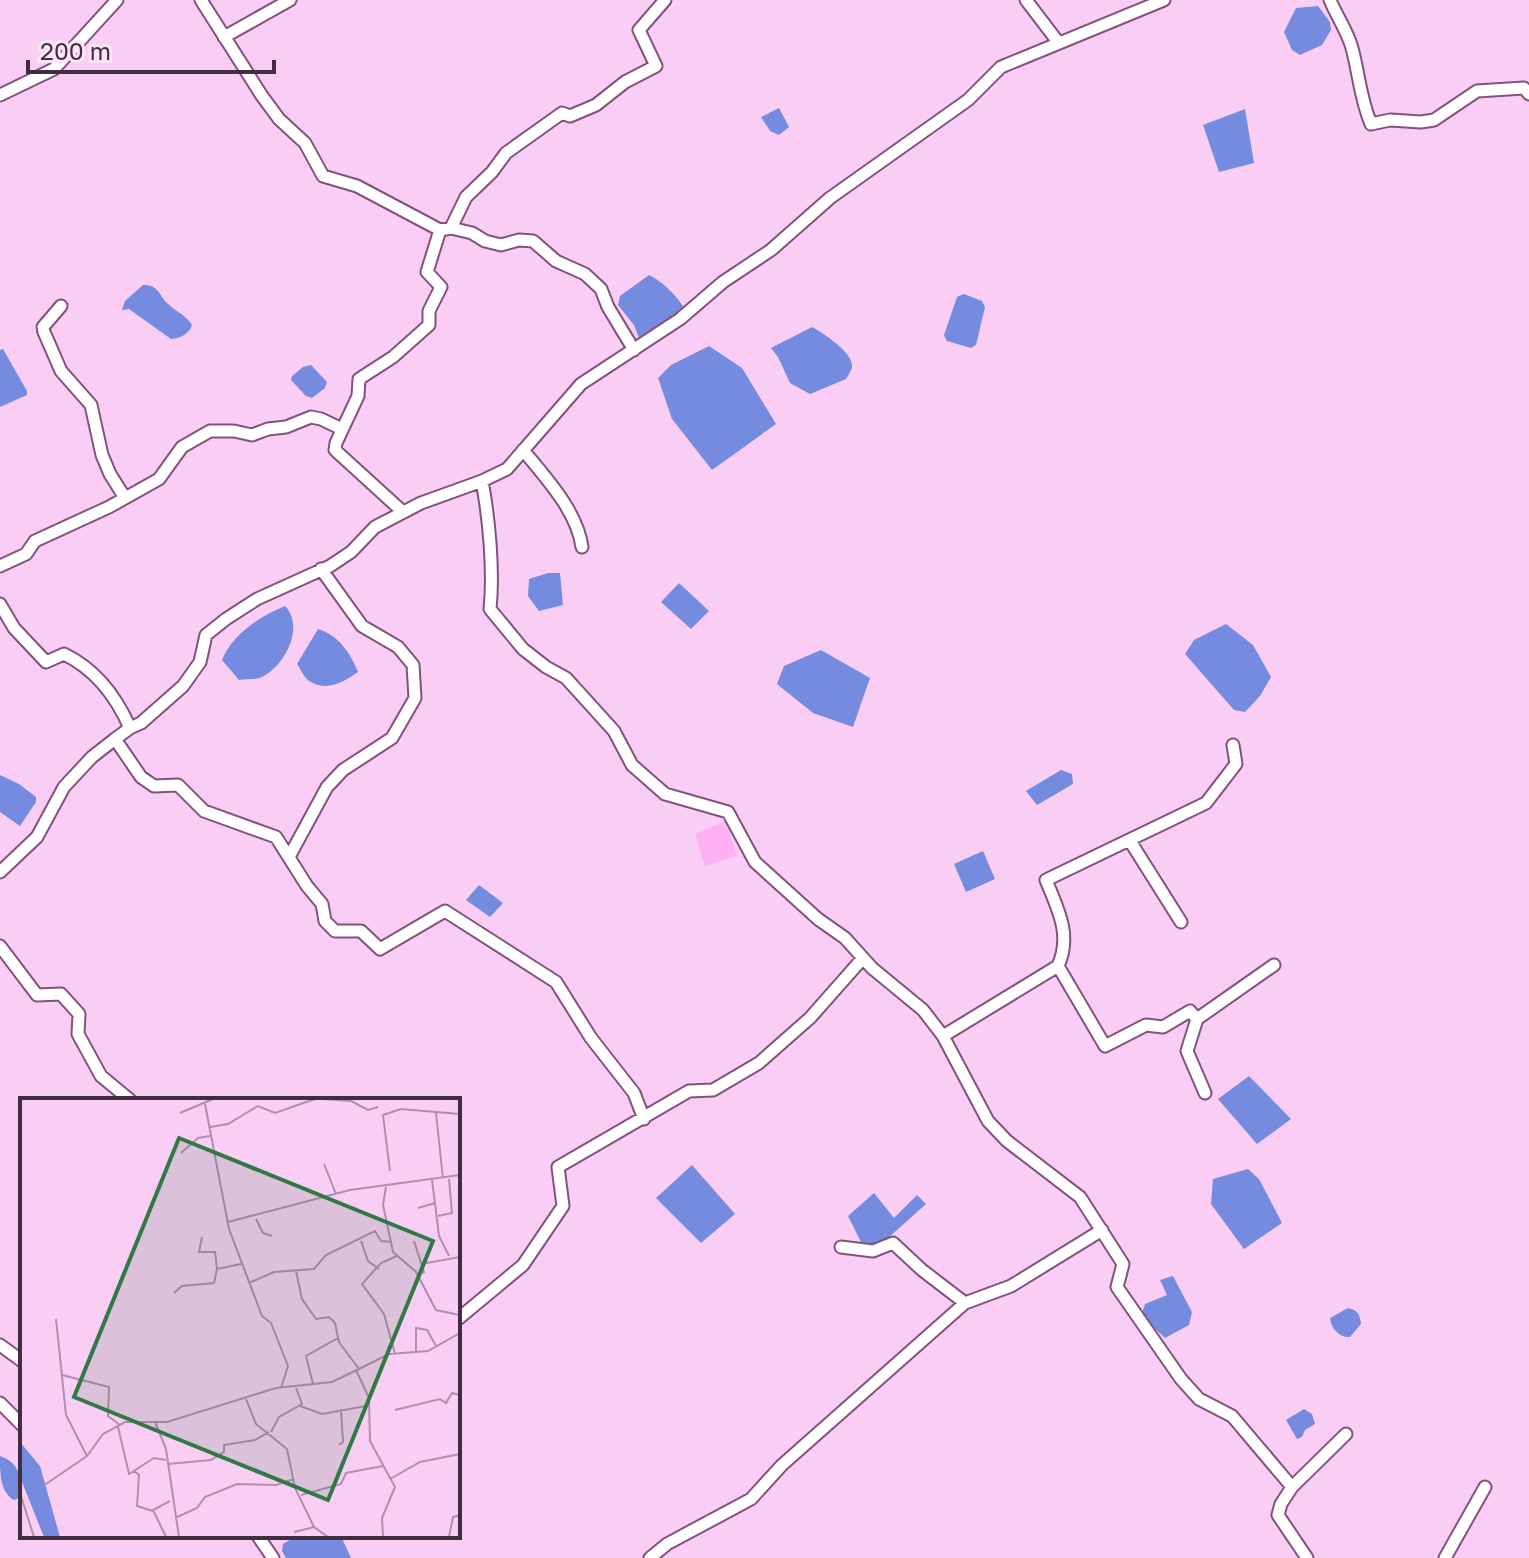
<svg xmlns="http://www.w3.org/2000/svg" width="1529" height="1558" viewBox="0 0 1529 1558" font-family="'Golos Text',sans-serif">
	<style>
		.green { fill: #fdb0f4 }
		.water { fill: #748bdf }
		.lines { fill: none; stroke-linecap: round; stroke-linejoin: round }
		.minor-casing { stroke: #82527d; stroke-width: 15 }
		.minor { stroke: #fff; stroke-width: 11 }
		.inset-road { fill: none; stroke: #b08eac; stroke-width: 2 }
		.view { fill: #317a47; fill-opacity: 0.15; stroke: #317a47; stroke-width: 4 }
		.inset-edge { fill: none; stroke: #422d40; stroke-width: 4 }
	</style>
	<rect width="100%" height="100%" fill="#facef4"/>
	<path class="green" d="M726 821 737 856 705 866 695 834Z"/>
	<path class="water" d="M1318 6 1330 22 1331 30 1322 45 1300 55 1292 50 1284 32 1296 8Z
		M779 108 789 127 779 135 770 131 761 117Z
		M1245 109 1254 163 1219 172 1203 125Z
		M649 275C662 281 678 297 684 308L641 343 634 325 618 305 620 296Z
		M143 285C159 285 158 294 167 303 176 312 185 314 192 325 189 334 181 338 171 339L129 309 122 310 125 301Z
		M964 294 982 301 985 307 976 345 971 348 947 341 944 335 957 297Z
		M812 327C823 333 854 353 852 367 852 369 847 378 846 379L810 394 790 383 778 357 771 348Z
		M709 346 742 368 776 424 712 470 672 419 658 378 671 365Z
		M3 349 27 391V395L0 407V350Z
		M311 365 327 382 325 388 312 398 306 396 291 380 292 376 303 367Z
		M548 573H560L563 605 539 611 528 596 529 579Z
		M679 583 709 611 691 629 661 602Z
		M285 606C305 627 285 664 264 676 257 680 247 679 239 680L222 660C232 635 260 616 285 606Z
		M1226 624 1253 645 1271 677 1260 696 1245 712 1234 710 1185 654 1194 640Z
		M318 629C338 635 350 652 358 672 344 682 325 693 308 680 304 677 300 668 297 664Z
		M821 650 870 678 853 727 813 713 777 684 784 666Z
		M1061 770 1072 774 1073 784 1037 805 1026 791Z
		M0 775 19 784 36 797V802L20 826 0 812Z
		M983 851 995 879 966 892 954 864Z
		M479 885 503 903 490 917 466 900Z
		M1249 1076 1291 1119 1257 1144 1218 1099Z
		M692 1165 735 1214 701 1243 656 1198Z
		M1248 1169 1259 1179 1282 1223 1244 1249 1211 1204 1213 1179Z
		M874 1193 894 1218 917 1195 926 1204 878 1247 861 1242 848 1216Z
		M1173 1276 1192 1312 1189 1325 1165 1338 1141 1316 1145 1304 1167 1295 1160 1280Z
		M1348 1308C1358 1310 1360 1315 1361 1324L1350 1337C1339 1338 1331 1328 1330 1318Z
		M1304 1409 1312 1414 1315 1424 1305 1430 1302 1437 1297 1439 1286 1420Z
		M0 1456C19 1462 23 1479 22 1497L14 1500C0 1492 0 1474 0 1456Z
		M297 1536H341L351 1558H286L282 1551 283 1544Z"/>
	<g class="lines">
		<g class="minor-casing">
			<path id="minor" d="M201 0 262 96 279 119 305 143 323 176 357 186 440 230 451 228 472 233 485 241 501 245 519 240 533 241 556 261 585 274 601 289 608 307 634 350
				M1026 0 1058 42
				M1330 0C1337 17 1347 30 1352 48 1359 74 1360 98 1371 124L1390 120 1421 122 1434 120 1477 91 1524 88 1529 94
				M224 37 290 0
				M0 95 54 69 117 0
				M451 228 466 197 492 172 506 153 562 113 570 116 596 105 625 82 656 66 639 30 665 0
				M61 306 43 327 44 332 61 371 91 405 102 455 110 474 125 498
				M523 450C546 478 577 511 582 547
				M482 481C489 518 494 571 490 609L523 649 546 667 566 678 614 731 632 765 665 794 728 812 755 862 818 919 845 938 872 968 923 1010 943 1036 988 1121 1007 1141 1080 1197 1123 1264 1117 1287 1181 1379 1199 1399 1232 1416 1292 1487 1281 1504 1278 1515 1307 1558
				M403 512 335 450 336 443 358 396 359 379 393 357 429 325V311L441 287 427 272 440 230
				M0 566 26 554 35 541 109 507 159 479 182 447 210 431H234L252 435 268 429 286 427 311 417 321 419 342 429
				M0 604 14 628 46 662 64 654C95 669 116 696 130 728
				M1130 841 1181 922
				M289 857 327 787 343 770 392 738 415 698 413 665 398 647 362 626 321 569
				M0 872 37 837 64 787 92 757 115 739
				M0 946 37 995 61 994 79 1014 78 1034 101 1076 130 1100
				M1058 966 1105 1046 1146 1025 1163 1027 1190 1011 1197 1019 1187 1051 1205 1093
				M1197 1019 1274 965
				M943 1036 1058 966C1072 935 1058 910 1046 880L1206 803 1236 764 1233 745
				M644 1119 634 1093 591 1038 556 982 445 911 380 949 361 931H335L325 921 322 904 307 886 276 837 204 811 178 785 154 786 141 777 115 739 130 728 141 723 183 686 200 662 206 635 226 619 257 599 330 566 351 552 375 527 421 503 482 481 507 469 581 384 680 319 723 282 771 250 830 198 968 100 1001 67 1164 0
				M841 1247 873 1251 893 1243 922 1270 965 1303
				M458 1319 523 1265 563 1206 558 1167 689 1091 713 1090 759 1063 810 1018 863 958
				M0 1345 22 1361
				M0 1403 22 1425
				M1292 1487 1346 1434
				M258 1536 273 1558
				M650 1558 667 1544 751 1499 782 1465 965 1303 1011 1286 1102 1230
				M1445 1558 1485 1487"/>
		</g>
		<use href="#minor" class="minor"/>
	</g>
	<g transform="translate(20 1098)">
		<rect width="440" height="440" fill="#facef4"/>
		<path d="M0 344 20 368 40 439H24L0 379Z" fill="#748bdf"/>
		<path class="inset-road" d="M303 1 331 3 348 12 358 9M185 6 209 131 242 218 251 225 268 268 261 290M160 15 193 1M416 15 423 81M190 29 208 26 238 8 255 15 295 1M161 55 178 40 190 38M304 66 316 96M370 73 363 17 381 11 440 16M366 89 363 107 373 154 396 174 416 212 440 217M415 105 419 138 429 158M398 110 415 105 412 82M418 118 432 115 429 81M236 121 243 135 252 138M208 124 330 92 440 77M182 139 179 154H195L197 171M341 143 348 163 359 171M394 143 404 174 398 177M401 166 440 159M229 185 254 174 294 171 306 157 355 133 361 143 372 144M154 195 162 188 194 185 197 171 221 166M36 221 46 317 67 358M396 255V230L407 232 416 248M375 256 364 216 342 186 361 165 377 158M339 271 369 256 408 253 440 235M336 272 349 300 350 343 375 389 362 420 363 439M42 277 89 289 88 318 100 327M293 286 286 258 318 240M226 301 236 326 267 351 275 390 294 429M280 308 302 316 346 308M375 312 420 301 426 305 432 295 440 297M135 324 146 351 159 439M98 329 109 376 134 360 146 362M251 334 259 319 282 306 276 290M319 347 323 344 321 311M148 366 191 362 204 354V347L235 342 249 334M114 373 119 377 117 408 133 413M370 381 400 364 440 356M23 388 67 358 83 336 105 324H147L256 290 312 284 339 271 319 244 315 225 309 219 296 221 282 201 276 173M0 395 14 439M281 397 321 386 326 375 363 368M155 420 177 410 185 399 217 386 256 387 274 381M274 434 294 429 308 439M146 439 133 412 150 403M429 439 433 419 440 417"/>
		<path class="view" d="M159 40 413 143 308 402 54 299Z"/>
		<rect width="440" height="440" class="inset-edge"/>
	</g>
	<path d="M28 60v12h246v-12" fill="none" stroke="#422d40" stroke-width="4"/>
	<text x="40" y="60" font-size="24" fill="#422d40" stroke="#fae4f6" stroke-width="6" paint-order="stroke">200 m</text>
</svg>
